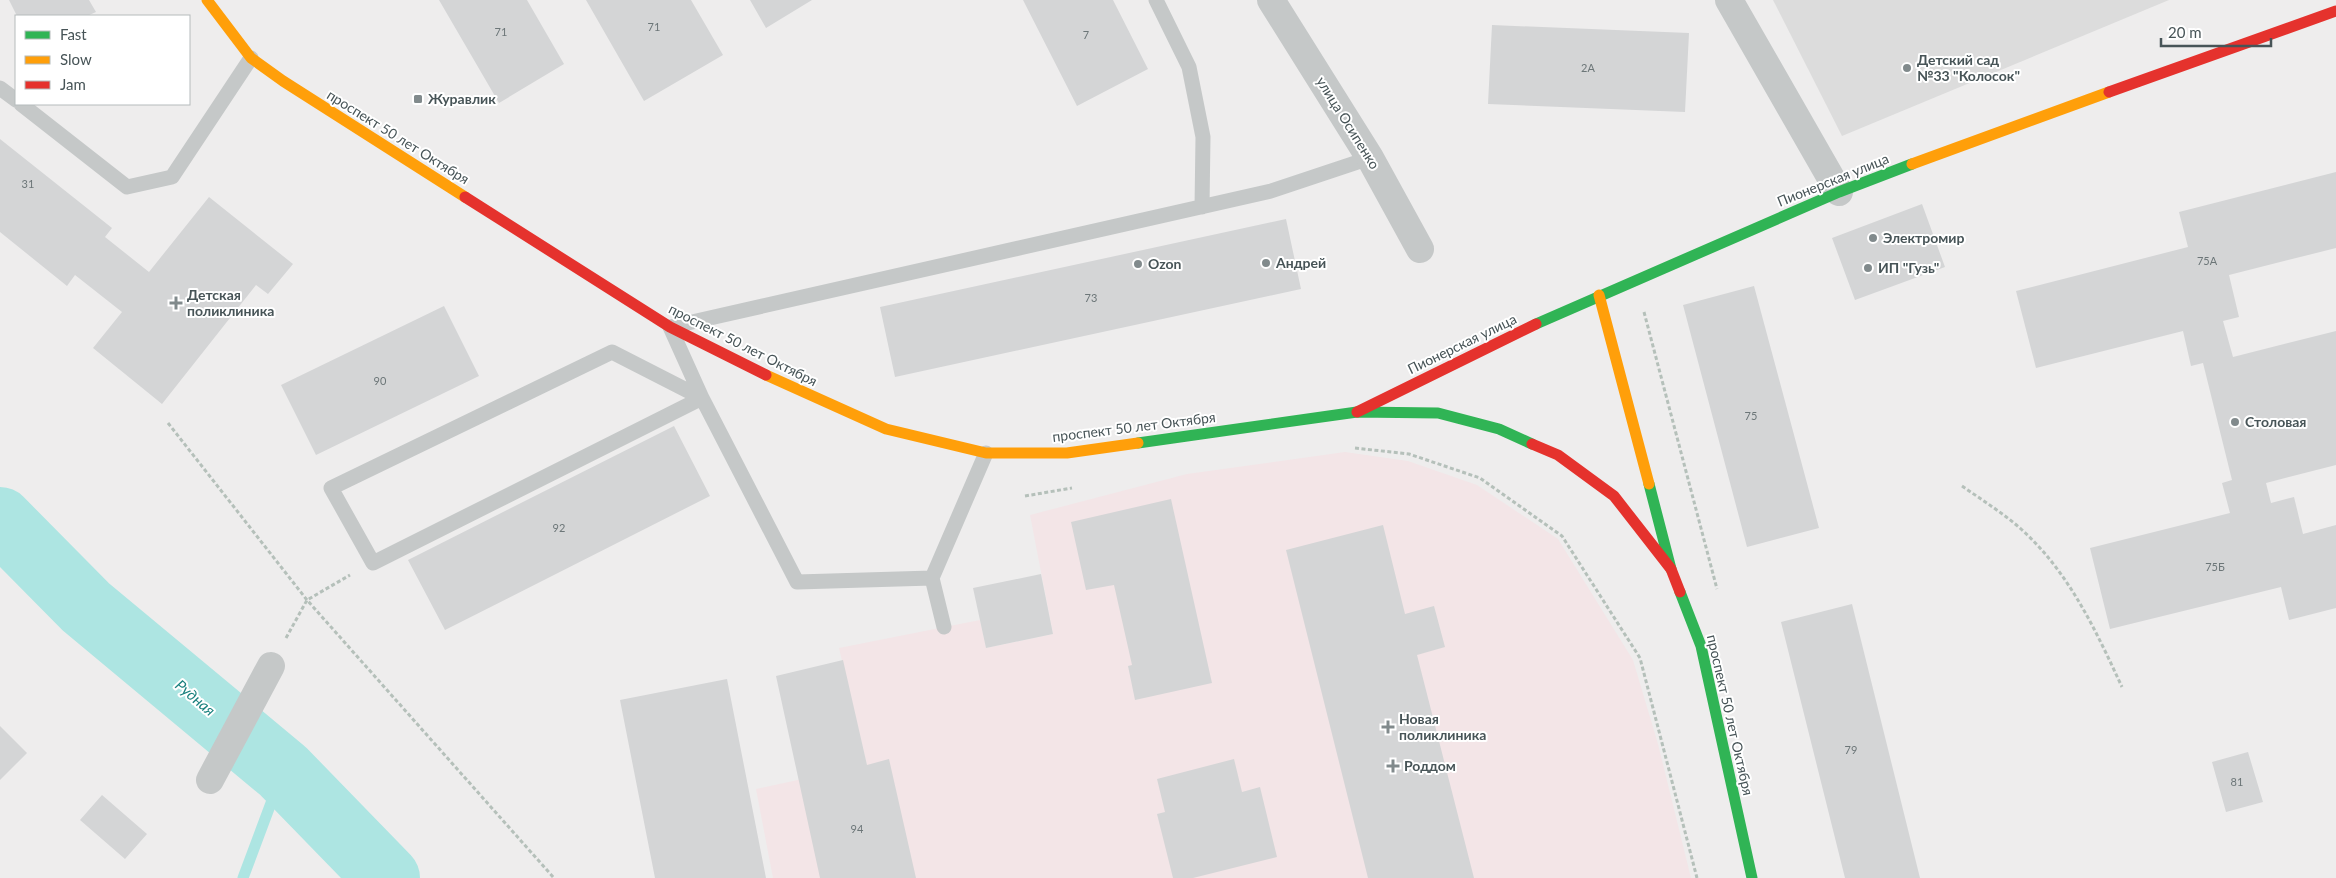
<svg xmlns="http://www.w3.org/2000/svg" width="2336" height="878" viewBox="0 0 2336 878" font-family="Lato,sans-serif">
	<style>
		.education { fill: #dcdcdc }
		.medical { fill: #f3e5e7 }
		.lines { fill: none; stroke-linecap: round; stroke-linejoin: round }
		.stream { stroke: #ade5e2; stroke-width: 11 }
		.river { stroke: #ade5e2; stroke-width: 66 }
		.building { fill: #d4d5d6 }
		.path { stroke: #b5c0ba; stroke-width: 3; stroke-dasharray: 4 2.5; stroke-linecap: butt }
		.lane { stroke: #c5c8c8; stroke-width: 15 }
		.street { stroke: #c5c8c8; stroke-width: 28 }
		.fast { stroke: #30b455; stroke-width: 11 }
		.slow { stroke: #ff9f0a; stroke-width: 11 }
		.jam { stroke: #e5322d; stroke-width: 11 }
		.poi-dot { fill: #818a8c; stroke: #fff; stroke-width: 2 }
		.labels { text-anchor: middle; stroke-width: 4; stroke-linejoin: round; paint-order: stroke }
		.number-label { font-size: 11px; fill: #6c7678 }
		.poi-label { font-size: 14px; font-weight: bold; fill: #475457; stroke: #fff; text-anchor: start }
		.street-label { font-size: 14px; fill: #475457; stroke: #fff }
		.water-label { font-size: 15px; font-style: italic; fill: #1a817e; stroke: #fff }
	</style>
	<rect width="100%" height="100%" fill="#eeeded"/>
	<path class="education" d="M1773 0H2169L1842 136Z"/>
	<path class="medical" d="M1345 452 1408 461 1477 485 1558 539 1633 660 1658 744 1691 878H773L756 789 867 765 839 648 980 620 986 648 1053 634 1030 515 1187 474Z"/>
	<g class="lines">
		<path class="stream" d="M243 878 283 771"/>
		<path class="river" d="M0 520 86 607 283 771 387 878"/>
	</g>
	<path class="building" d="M9 0H89L96 12 87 16H17Z
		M439 0H527L564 64 499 103Z
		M586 0H691L723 55 644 101Z
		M750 0H812L766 28Z
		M1023 0H1113L1148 69 1077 106Z
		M1492 25 1689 33 1685 112 1488 104Z
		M0 139 112 228 105 237 149 272 209 197 293 264 268 294 256 285 162 404 93 348 122 312 75 275 67 286 0 232Z
		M2336 172V248L2229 275 2239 317 2223 321 2233 357 2336 331V465L2266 483 2271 503 2294 497 2303 534 2336 525V608L2289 620 2281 587 2110 629 2090 548 2230 513 2222 483 2232 480 2203 363 2191 366 2183 331 2036 368 2016 291 2188 247 2179 212Z
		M1922 204 1945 267 1855 300 1832 238Z
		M1286 219 1301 289 895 377 880 307Z
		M1754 286 1819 528 1747 547 1683 305Z
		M444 306 479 376 316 455 281 385Z
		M674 426 710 496 445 630 408 560Z
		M1171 499 1212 683 1135 700 1128 666 1132 665 1114 585 1086 590 1071 522Z
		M1383 525 1405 614 1434 606 1445 647 1417 655 1474 878H1368L1286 550Z
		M1041 574 1053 634 986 648 973 588Z
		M1852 604 1920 878H1845L1781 622Z
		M843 660 867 765 889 759 916 878H820L776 676Z
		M727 679 766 878H655L620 700Z
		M0 726 27 753 0 780Z
		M2248 752 2263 802 2226 812 2212 762Z
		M1234 759 1242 792 1260 787 1277 857 1193 878H1173L1157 814 1165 812 1157 779Z
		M102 795 147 834 125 859 80 820Z"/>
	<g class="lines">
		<path class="path" d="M1644 312 1717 589
			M168 423 307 600 554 878
			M1355 448 1409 454 1480 478 1562 536 1640 658 1697 878
			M1962 486C1982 500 2003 513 2021 529 2069 572 2096 631 2122 687
			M1025 496 1072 488
			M286 638 307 600 350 575"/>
		<path class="lane" d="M1156 0 1189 67 1203 137 1202 207
			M0 88 16 100
			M21 104 127 187 172 177 251 58
			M986 453 932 578 797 582 702 398 612 352 331 488 373 563 702 398 670 327 1271 191 1370 158
			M932 578 944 627"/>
		<path class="street" d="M1271 0 1370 158 1420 249
			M1729 0 1839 192
			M210 780 271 666"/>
		<path class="fast" d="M1536 324 1839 192 1912 164
			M1138 443 1357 412 1438 413 1499 429 1532 444
			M1649 484 1671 569
			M1680 592 1701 646 1752 878"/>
		<path class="slow" d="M207 0 251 58 283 81 465 197
			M1912 164 2109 92
			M1599 295 1649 484
			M766 375 886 429 986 453H1067L1138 443"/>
		<path class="jam" d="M2109 92 2336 11
			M465 197 670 327 766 375
			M1357 412 1536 324
			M1532 444 1558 455 1614 496 1671 569 1680 592"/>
	</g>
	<g class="poi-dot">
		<circle cx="1907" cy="68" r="5"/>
		<rect x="413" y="94" width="10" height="10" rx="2.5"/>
		<circle cx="1873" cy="238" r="5"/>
		<circle cx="1266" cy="263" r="5"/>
		<circle cx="1138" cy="264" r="5"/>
		<circle cx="1868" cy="268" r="5"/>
		<path d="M173.5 295.5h5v5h5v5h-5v5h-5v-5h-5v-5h5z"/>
		<circle cx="2235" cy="422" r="5"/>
		<path d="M1385.5 719.5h5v5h5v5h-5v5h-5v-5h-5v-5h5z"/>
		<path d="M1390.5 758.5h5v5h5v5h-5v5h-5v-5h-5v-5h5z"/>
	</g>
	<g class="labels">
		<g class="number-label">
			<text x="654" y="31">71</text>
			<text x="501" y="36">71</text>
			<text x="1086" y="39">7</text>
			<text x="1588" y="72">2А</text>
			<text x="28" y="188">31</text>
			<text x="2207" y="265">75А</text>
			<text x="1091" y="302">73</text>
			<text x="380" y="385">90</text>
			<text x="1751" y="420">75</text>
			<text x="559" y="532">92</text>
			<text x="2215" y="571">75Б</text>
			<text x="1851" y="754">79</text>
			<text x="2237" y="786">81</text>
			<text x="857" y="833">94</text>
		</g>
		<g class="poi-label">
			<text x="1917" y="65">Детский сад<tspan x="1917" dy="16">№33 "Колосок"</tspan></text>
			<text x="428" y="104">Журавлик</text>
			<text x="1883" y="243">Электромир</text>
			<text x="1276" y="268">Андрей</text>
			<text x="1148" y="269">Ozon</text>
			<text x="1878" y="273">ИП "Гузь"</text>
			<text x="187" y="300">Детская<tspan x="187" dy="16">поликлиника</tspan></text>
			<text x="2245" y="427">Столовая</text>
			<text x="1399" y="724">Новая<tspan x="1399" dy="16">поликлиника</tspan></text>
			<text x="1404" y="771">Роддом</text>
		</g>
		<g class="street-label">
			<text transform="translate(1348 123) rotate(58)" y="5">улица Осипенко</text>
			<text transform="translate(398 137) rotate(32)" y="5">проспект 50 лет Октября</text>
			<text transform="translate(1833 180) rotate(-22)" y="5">Пионерская улица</text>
			<text transform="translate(1462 344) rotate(-26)" y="5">Пионерская улица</text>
			<text transform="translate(743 345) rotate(27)" y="5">проспект 50 лет Октября</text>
			<text transform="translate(1134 427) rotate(-7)" y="5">проспект 50 лет Октября</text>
			<text transform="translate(1730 715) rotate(77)" y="5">проспект 50 лет Октября</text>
		</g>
		<g class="water-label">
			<text transform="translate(195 698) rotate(40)" y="5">Рудная</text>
		</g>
	</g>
	<rect x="15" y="15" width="175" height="90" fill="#ffffff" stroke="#b5bbbc"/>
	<rect x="25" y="31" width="25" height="8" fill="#30b455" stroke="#b5bbbc"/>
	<text x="60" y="40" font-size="15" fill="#475457">Fast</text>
	<rect x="25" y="56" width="25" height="8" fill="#ff9f0a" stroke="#b5bbbc"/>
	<text x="60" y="65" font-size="15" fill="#475457">Slow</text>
	<rect x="25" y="81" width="25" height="8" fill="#e5322d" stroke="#b5bbbc"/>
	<text x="60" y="90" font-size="15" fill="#475457">Jam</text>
	<path d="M2161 38v8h110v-8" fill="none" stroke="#475457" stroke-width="2.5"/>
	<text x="2168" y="38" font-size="15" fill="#475457" stroke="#ffffff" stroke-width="4" paint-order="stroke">20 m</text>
</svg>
